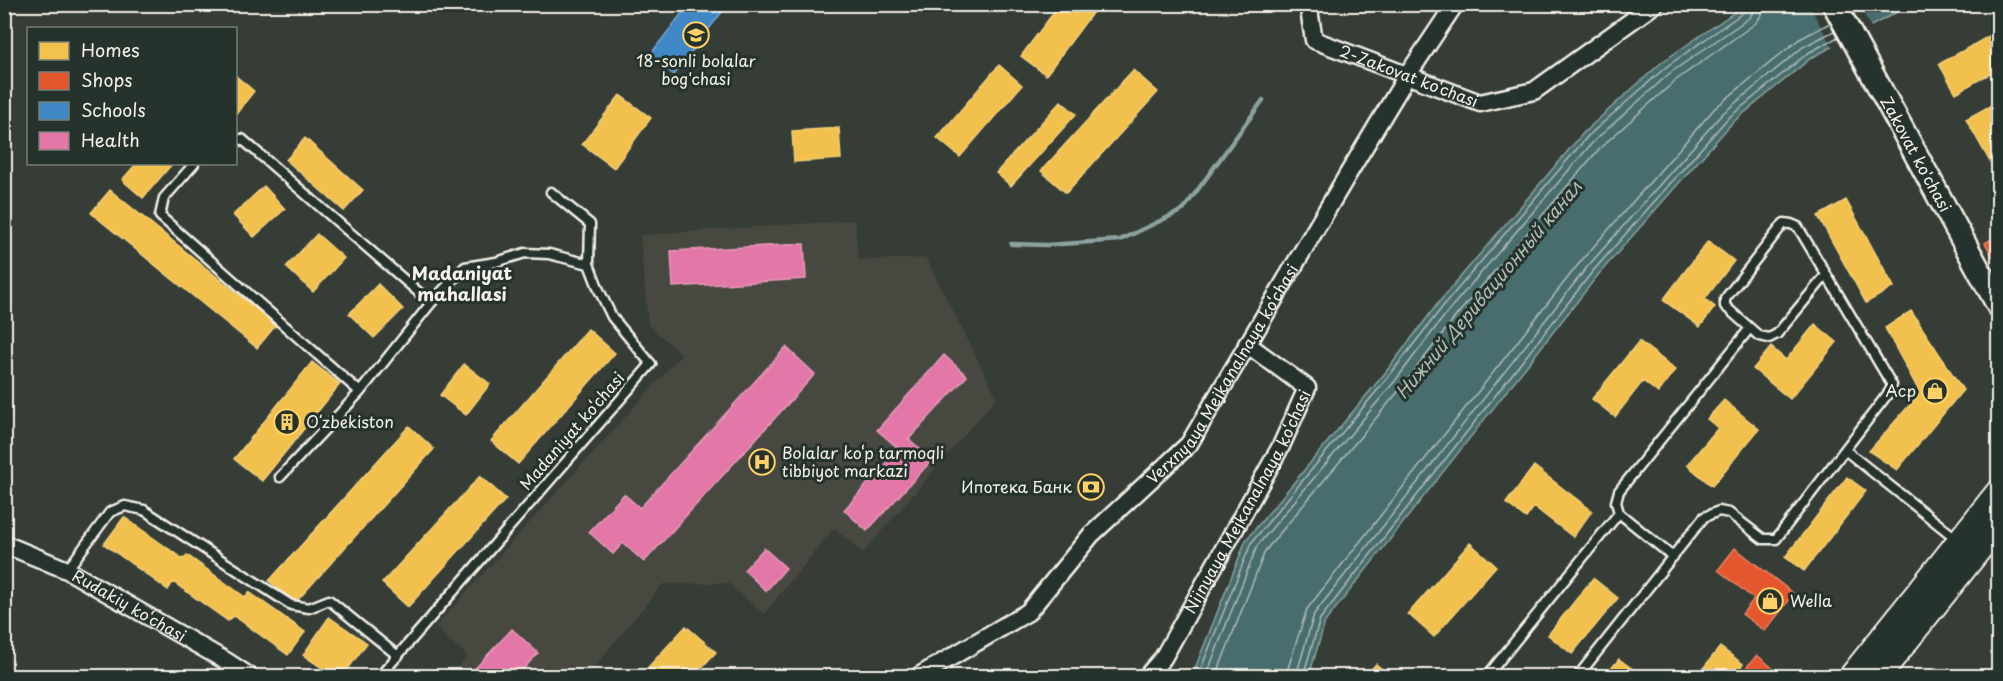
<svg xmlns="http://www.w3.org/2000/svg" width="2003" height="681" viewBox="0 0 2003 681" font-family="'Playpen Sans',sans-serif">
	<style>
		.built { fill: #474841 }
		.water { fill: #496d6e; stroke: #8da29f; stroke-width: 1.5 }
		.pier { fill: #353d36 }
		.homes { fill: #f2c14e; stroke: #f3cf7c; stroke-width: 1.5 }
		.shops { fill: #e4572e; stroke: #e98566; stroke-width: 1.5 }
		.schools { fill: #3f88c5; stroke: #75a8d0; stroke-width: 1.5 }
		.health { fill: #e377a8; stroke: #e89cbb; stroke-width: 1.5 }
		.lines { fill: none; stroke-linecap: round; stroke-linejoin: round }
		.shore { stroke: #b0bcb7; stroke-width: 1.5 }
		.stream { stroke: #8da29f; stroke-width: 4.5 }
		.lane-casing { stroke: #f4f1e8; stroke-width: 13 }
		.street-casing { stroke: #f4f1e8; stroke-width: 21 }
		.secondary-casing { stroke: #f4f1e8; stroke-width: 27 }
		.primary-casing { stroke: #f4f1e8; stroke-width: 30 }
		.lane { stroke: #26332d; stroke-width: 8 }
		.street { stroke: #26332d; stroke-width: 16 }
		.secondary { stroke: #26332d; stroke-width: 22 }
		.primary { stroke: #26332d; stroke-width: 26 }
		.labels { text-anchor: middle; stroke-width: 6; stroke-linejoin: round; paint-order: stroke }
		.poi-label { font-size: 16px; fill: #f4f1e8; stroke: #26332d; text-anchor: start }
		.street-label { font-size: 16px; fill: #f4f1e8; stroke: #26332d }
		.neighbourhood-label { font-size: 18px; font-weight: bold; fill: #f4f1e8; stroke: #26332d }
		.water-label { font-size: 18px; font-style: italic; fill: #b0bcb7; stroke: #26332d }
	</style>
	<rect width="100%" height="100%" fill="#353d36"/>
	<filter id="ink" filterUnits="userSpaceOnUse"><feTurbulence type="fractalNoise" baseFrequency=".0167" numOctaves="2"/><feDisplacementMap in="SourceGraphic" scale="12" xChannelSelector="R" yChannelSelector="G"/><feConvolveMatrix kernelMatrix="1 2 1 2 8 2 1 2 1" color-interpolation-filters="sRGB"/></filter>
	<g filter="url(#ink)">
		<path class="built" d="M855 220 858 260 926 258 997 397 863 553 834 528 764 614 728 583 663 584 587 676H450L467 656 435 627 682 354 648 325 640 235Z"/>
		<path class="water" d="M1745 5H1910L1811 58 1732 123 1598 275 1325 622 1309 676H1192L1246 540 1385 373 1439 302 1584 132 1662 62Z"/>
		<path class="pier" d="M1809 5H1859L1872 29 1834 50Z"/>
		<path class="homes" d="M1060 4H1099L1046 75 1021 56Z
			M1998 31V69L1956 93 1939 64Z
			M999 65 1022 85 960 157 937 138Z
			M1133 70 1158 92 1066 193 1041 171Z
			M236 76 254 91 236 114Z
			M620 95 651 118 614 168 582 144Z
			M1061 101 1076 114 1011 186 996 173Z
			M1995 103 1998 110V176L1966 119Z
			M839 128 841 159 794 162 792 131Z
			M305 138 363 190 344 211 286 160Z
			M136 164H172L143 198 122 180Z
			M264 186 285 209 254 237 233 215Z
			M110 190 276 325 257 348 91 213Z
			M1846 200 1894 287 1866 303 1818 216Z
			M317 234 344 258 313 292 286 267Z
			M1708 241 1734 261 1705 299 1715 307 1700 327 1663 300Z
			M378 284 403 309 374 338 349 314Z
			M1911 311 1963 390 1897 470 1869 451 1920 393 1885 328Z
			M1815 324 1837 342 1790 399 1753 369 1771 347 1786 360Z
			M588 329 615 353 518 464 491 441Z
			M1639 341 1676 370 1658 393 1643 381 1615 417 1592 399Z
			M312 362 340 384 262 481 234 459Z
			M464 364 490 384 466 415 440 395Z
			M1724 400 1759 429 1712 486 1687 465 1718 428 1707 419Z
			M409 426 434 449 295 603 269 581Z
			M1534 466 1592 511 1573 537 1534 507 1526 518 1506 503Z
			M480 476 506 499 408 607 382 583Z
			M1847 477 1866 491 1804 571 1785 557Z
			M124 517 183 559 187 555 245 597 249 592 305 632 288 655 234 616 228 621 173 582 168 590 104 544Z
			M1470 543 1496 566 1434 637 1408 614Z
			M1593 578 1618 598 1572 654 1548 635Z
			M329 617 367 643 343 676H334L303 655Z
			M686 626 716 652 694 676H640Z
			M1720 647 1743 664 1733 676H1697Z
			M1619 659 1642 676H1605Z
			M1376 664 1390 676H1365Z"/>
		<path class="shops" d="M1998 235V265L1985 243Z
			M1735 548 1794 594 1765 631 1742 614 1754 599 1718 570Z
			M1757 655 1781 675 1780 676H1739Z"/>
		<path class="schools" d="M689 4H728L674 75 649 56Z"/>
		<path class="health" d="M804 244 806 279 673 287 671 251Z
			M786 347 815 374 644 562 623 543 613 554 589 532 624 494 640 508Z
			M944 355 967 376 909 439 932 460 867 531 844 510 899 449 877 430Z
			M764 548 786 568 766 591 744 570Z
			M512 629 538 653 517 676H468Z"/>
		<g class="lines">
			<path class="shore" d="M1198 676 1251 543 1389 376 1444 305 1588 136 1666 67 1744 12 1747 4
				M1206 676 1257 546 1395 381 1449 310 1593 142 1670 73 1749 18 1753 12 1755 4
				M1216 676 1265 551 1402 387 1456 316 1600 148 1676 80 1756 23 1762 14 1764 4
				M1287 676 1288 668 1307 609 1581 261 1715 108 1798 40 1830 23
				M1296 676 1314 614 1588 266 1722 114 1803 47 1834 31
				M1303 676 1320 619 1593 271 1727 119 1808 53 1838 37"/>
			<path class="stream" d="M1011 244 1047 245 1120 240 1183 210 1263 100"/>
			<g class="lane-casing">
				<path id="lane" d="M236 139H242L431 303
					M194 164 164 198 160 216 360 392
					M1845 450 1958 540
					M280 477 360 392 431 303 465 267 496 262 525 253 549 254 589 264
					M1673 557 1619 513 1616 502 1619 491 1750 328
					M67 570 110 512 125 506 144 510 291 605 309 608 329 600 398 656
					M380 676 651 364 612 317 599 290 589 264 590 224 551 192
					M1487 676 1619 513
					M1578 676 1704 517 1719 511 1729 513 1763 539H1776L1890 391 1892 385 1798 227 1791 224 1784 223 1725 299V306L1759 336 1769 338 1777 334 1826 275"/>
			</g>
			<g class="street-casing">
				<g id="street">
					<path id="s1" d="M1308 4 1314 40 1480 103 1534 91 1655 4"/>
					<path id="s2" d="M4 544 67 570 226 661 249 676"/>
					<path id="s3" d="M919 676 1028 612 1091 535 1189 444 1348 174 1407 76 1455 4"/>
					<path id="s4" d="M1147 676 1163 658 1281 446 1307 388 1247 344"/>
				</g>
			</g>
			<g class="secondary-casing">
				<g id="secondary">
					<path id="s5" d="M1834 4 1998 305"/>
				</g>
			</g>
			<g class="primary-casing">
				<path id="primary" d="M1853 676 1998 494
					M1877 676 1998 524"/>
			</g>
			<use href="#lane" class="lane"/>
			<use href="#street" class="street"/>
			<use href="#secondary" class="secondary"/>
			<use href="#primary" class="primary"/>
		</g>
	</g>
	<defs>
		<g id="school-ring" transform="scale(1.35)"><circle r="9.5" fill="#26332d" stroke="#ffd166" stroke-width="1.5"/><path d="M0-5L7-2L0 1L-7-2ZM-4 1L0 2.5L4 1V4Q0 6-4 4Z" fill="#ffd166"/></g>
		<g id="shop-ring" transform="scale(1.35)"><circle r="9.5" fill="#26332d" stroke="#ffd166" stroke-width="1.5"/><path d="M-5-2.5h2.3a2.7 3.5 0 0 1 5.4 0H5L5.5 6h-11ZM-1.5-2.5h3a1.5 2.3 0 0 0-3 0Z" fill="#ffd166"/></g>
		<g id="building-ring" transform="scale(1.35)"><circle r="9.5" fill="#26332d" stroke="#ffd166" stroke-width="1.5"/><path d="M-4-6H4V6H1V3H-1V6H-4ZM-2.5-4.3h1.7v1.8h-1.7ZM.8-4.3h1.7v1.8H.8ZM-2.5-1h1.7V.8h-1.7ZM.8-1h1.7V.8H.8Z" fill="#ffd166"/></g>
		<g id="hospital-ring" transform="scale(1.35)"><circle r="9.5" fill="#26332d" stroke="#ffd166" stroke-width="1.5"/><path d="M-5-5h3v3.5h4V-5h3V5h-3V1.5h-4V5h-3Z" fill="#ffd166"/></g>
		<g id="bank-ring" transform="scale(1.35)"><circle r="9.5" fill="#26332d" stroke="#ffd166" stroke-width="1.5"/><path d="M-6-4H6V4H-6ZM0-2.3a2.3 2.3 0 1 0 0 4.6a2.3 2.3 0 1 0 0-4.6Z" fill="#ffd166"/></g>
	</defs>
	<g fill-rule="evenodd">
		<use href="#school-ring" x="696" y="35"/>
		<use href="#shop-ring" x="1935" y="391"/>
		<use href="#building-ring" x="287" y="422"/>
		<use href="#hospital-ring" x="762" y="462"/>
		<use href="#bank-ring" x="1091" y="487"/>
		<use href="#shop-ring" x="1770" y="601"/>
	</g>
	<g class="labels">
		<g class="poi-label">
			<text x="696" y="67" text-anchor="middle">18-sonli bolalar<tspan x="696" dy="18">bog'chasi</tspan></text>
			<text x="1916" y="397" text-anchor="end">Аср</text>
			<text x="306" y="428">Oʻzbekiston</text>
			<text x="782" y="459">Bolalar ko‘p tarmoqli<tspan x="782" dy="18">tibbiyot markazi</tspan></text>
			<text x="1072" y="493" text-anchor="end">Ипотека Банк</text>
			<text x="1790" y="607">Wella</text>
		</g>
		<g class="street-label">
			<text dy="6" stroke="none"><textPath href="#s1" startOffset="138">2-Zakovat ko‘chasi</textPath></text>
			<text dy="6" stroke="none"><textPath href="#s5" startOffset="171">Zakovat ko'chasi</textPath></text>
			<text dy="6" stroke="none"><textPath href="#s3" startOffset="436">Verxnyaya Mejkanalnaya ko‘chasi</textPath></text>
			<text transform="translate(572 431) rotate(-49)" y="6">Madaniyat ko‘chasi</text>
			<text dy="6" stroke="none"><textPath href="#s4" startOffset="202">Nijnyaya Mejkanalnaya ko‘chasi</textPath></text>
			<text dy="6" stroke="none"><textPath href="#s2" startOffset="140">Rudakiy ko‘chasi</textPath></text>
		</g>
		<g class="neighbourhood-label">
			<text x="462" y="280">Madaniyat<tspan x="462" dy="21">mahallasi</tspan></text>
		</g>
		<g class="water-label">
			<text transform="translate(1489 290) rotate(-50)" y="6">Нижний Деривационный канал</text>
		</g>
	</g>
	<rect width="2003" height="681" fill="none" stroke="#26332d" stroke-width="24"/>
	<rect x="12" y="12" width="1979" height="657" fill="none" stroke="#f4f1e8" stroke-width="2" filter="url(#ink)"/>
	<rect x="27" y="27" width="210" height="138" fill="#26332d" stroke="#787f78" stroke-width="1.5"/>
	<rect x="39" y="42" width="30" height="18" fill="#f2c14e" stroke="#787f78" stroke-width="1.5"/>
	<text x="81" y="57" font-size="18" fill="#f4f1e8">Homes</text>
	<rect x="39" y="72" width="30" height="18" fill="#e4572e" stroke="#787f78" stroke-width="1.5"/>
	<text x="81" y="87" font-size="18" fill="#f4f1e8">Shops</text>
	<rect x="39" y="102" width="30" height="18" fill="#3f88c5" stroke="#787f78" stroke-width="1.5"/>
	<text x="81" y="117" font-size="18" fill="#f4f1e8">Schools</text>
	<rect x="39" y="132" width="30" height="18" fill="#e377a8" stroke="#787f78" stroke-width="1.5"/>
	<text x="81" y="147" font-size="18" fill="#f4f1e8">Health</text>
</svg>
